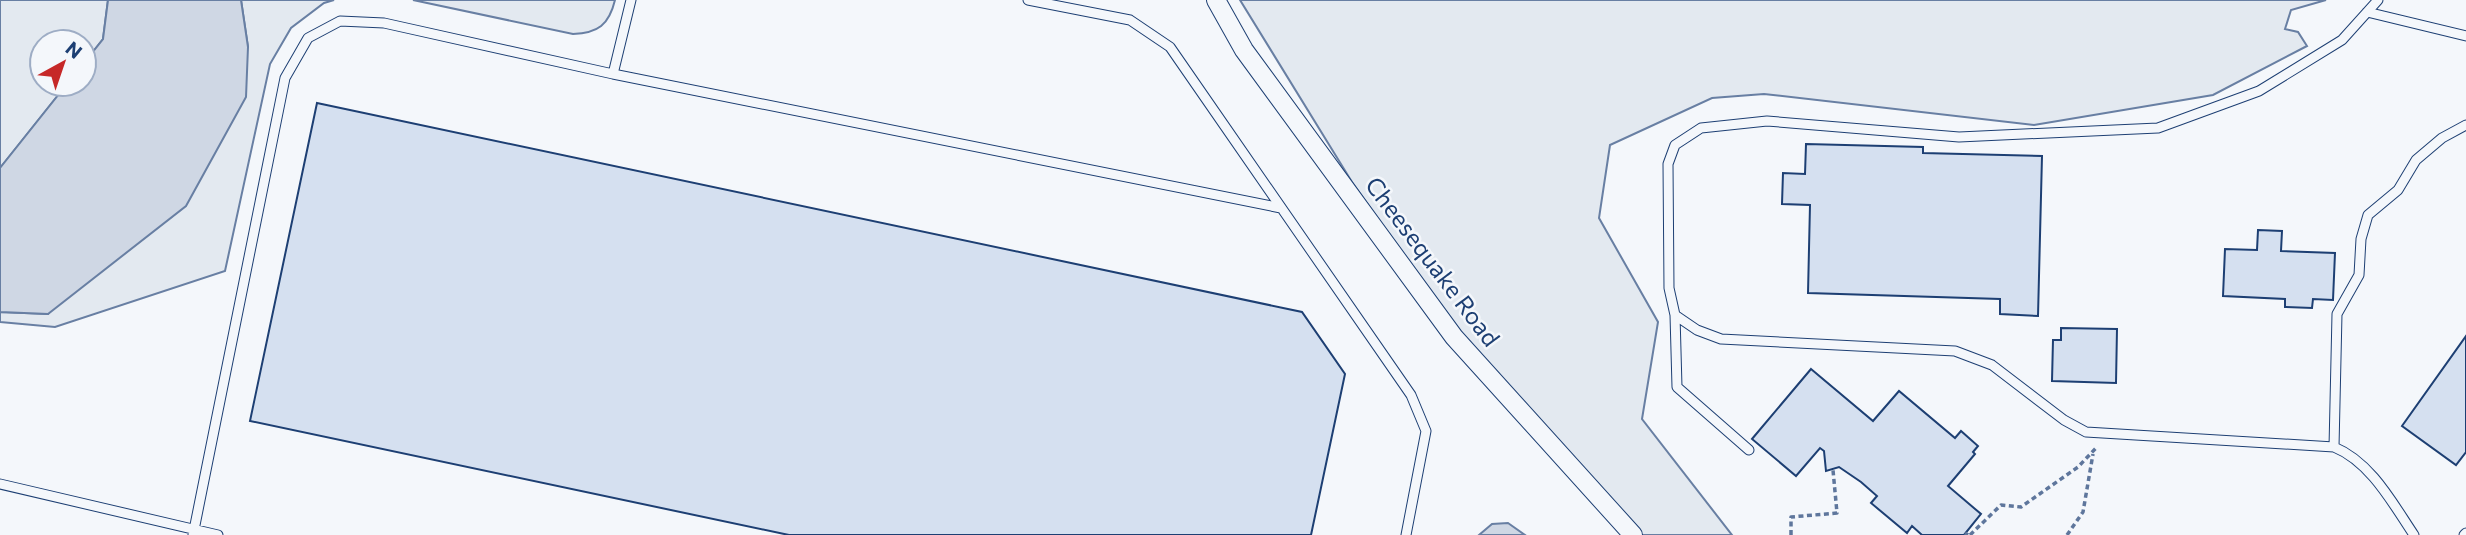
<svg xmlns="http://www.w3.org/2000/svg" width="2466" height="535" viewBox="0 0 2466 535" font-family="Commissioner,sans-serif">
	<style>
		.green { fill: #e3e9f0; stroke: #687fa3; stroke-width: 2 }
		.water { fill: #cfd7e4; stroke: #687fa3; stroke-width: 2 }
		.building { fill: #d5e0f0; stroke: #1d3f73; stroke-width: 2 }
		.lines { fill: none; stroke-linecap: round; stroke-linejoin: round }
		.lane-casing { stroke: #1d3f73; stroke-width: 11 }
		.street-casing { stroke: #1d3f73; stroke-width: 20 }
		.path { stroke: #5e769c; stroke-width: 3.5; stroke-dasharray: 5 3.5; stroke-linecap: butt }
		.lane { stroke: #f4f7fb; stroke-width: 9 }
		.street { stroke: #f4f7fb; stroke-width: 18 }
		.labels { text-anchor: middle; stroke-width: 5; stroke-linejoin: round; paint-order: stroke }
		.street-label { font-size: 24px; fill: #1d3f73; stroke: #f4f7fb }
	</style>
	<rect width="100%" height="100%" fill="#f4f7fb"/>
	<path class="green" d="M0 0H108L103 39 84 63V42H42V84H67L0 168Z
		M241 0H334L324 3 291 28 270 64 225 271 55 327 0 322V312L48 314 248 47Z
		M413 0H615C609 25 598 33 573 34Z
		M1240 0H2326L2291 10 2285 29 2298 32 2307 46 2213 95 2034 125 1764 94 1712 98 1610 145 1599 218 1658 322 1642 419 1732 535H1633L1445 315 1352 182Z"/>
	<path class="water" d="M108 0H241L248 47 246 97 186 206 48 314 0 312V168L67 84H84V63L103 39Z
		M1508 523 1525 535H1479L1492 524Z"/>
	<path class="building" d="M317 103 1302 312 1345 374 1311 535H789L250 421Z
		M1806 144 1923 147V153L2042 156 2038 316 2000 314V299L1808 293 1810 205 1782 204 1783 173 1805 174Z
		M2258 230 2282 231 2281 251 2335 253 2333 300 2313 299 2312 308 2285 307V299L2223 296 2225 249 2257 250Z
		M2061 328 2117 329 2116 383 2052 381 2053 340H2061Z
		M2466 336V452L2456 465 2402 426Z
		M1811 369 1873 421 1899 391 1955 438 1961 431 1978 446 1973 452 1975 454 1948 486 1981 514 1964 535H1922L1912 526 1907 533 1871 503 1877 496 1861 482 1839 467 1826 471 1824 451 1820 448 1796 476 1752 439Z"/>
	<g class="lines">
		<g class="lane-casing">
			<path id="lane" d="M631 0 613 74 1281 208
				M1028 0 1130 20 1170 47 1411 395 1426 431 1406 535
				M2378 0 2342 40 2259 91 2158 128 1959 137 1767 121 1701 128 1675 145 1668 164 1669 288 1675 315 1697 330 1721 339 1955 351 1992 365 2064 420 2086 432 2334 447C2371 462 2393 504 2414 535
				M2367 12 2466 36
				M1675 315 1677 387 1749 450
				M2334 447 2337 314 2359 275 2361 239 2368 215 2398 190 2416 160 2442 138 2466 125
				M0 484 218 535
				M193 535 285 78 308 38 340 21 384 23 613 74
				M2464 535 2466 533"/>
		</g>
		<g class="street-casing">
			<path id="street" d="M1216 0 1244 50 1454 337 1633 535"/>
		</g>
		<path class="path" d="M1965 533 1968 535
			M1791 535V517L1837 513 1833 470
			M1970 535 2001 505 2021 507 2078 467 2097 447
			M2067 535 2083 512 2093 454"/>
		<use href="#lane" class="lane"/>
		<use href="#street" class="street"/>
	</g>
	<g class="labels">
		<g class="street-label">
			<text transform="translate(1432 262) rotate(53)" y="8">Cheesequake Road</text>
		</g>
	</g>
	<g transform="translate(63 63) rotate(40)"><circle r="33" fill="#f4f7fb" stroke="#9eadc5" stroke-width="2"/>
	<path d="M0-5L12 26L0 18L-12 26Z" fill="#c62828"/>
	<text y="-10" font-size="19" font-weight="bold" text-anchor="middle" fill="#1d3f73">N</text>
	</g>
</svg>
